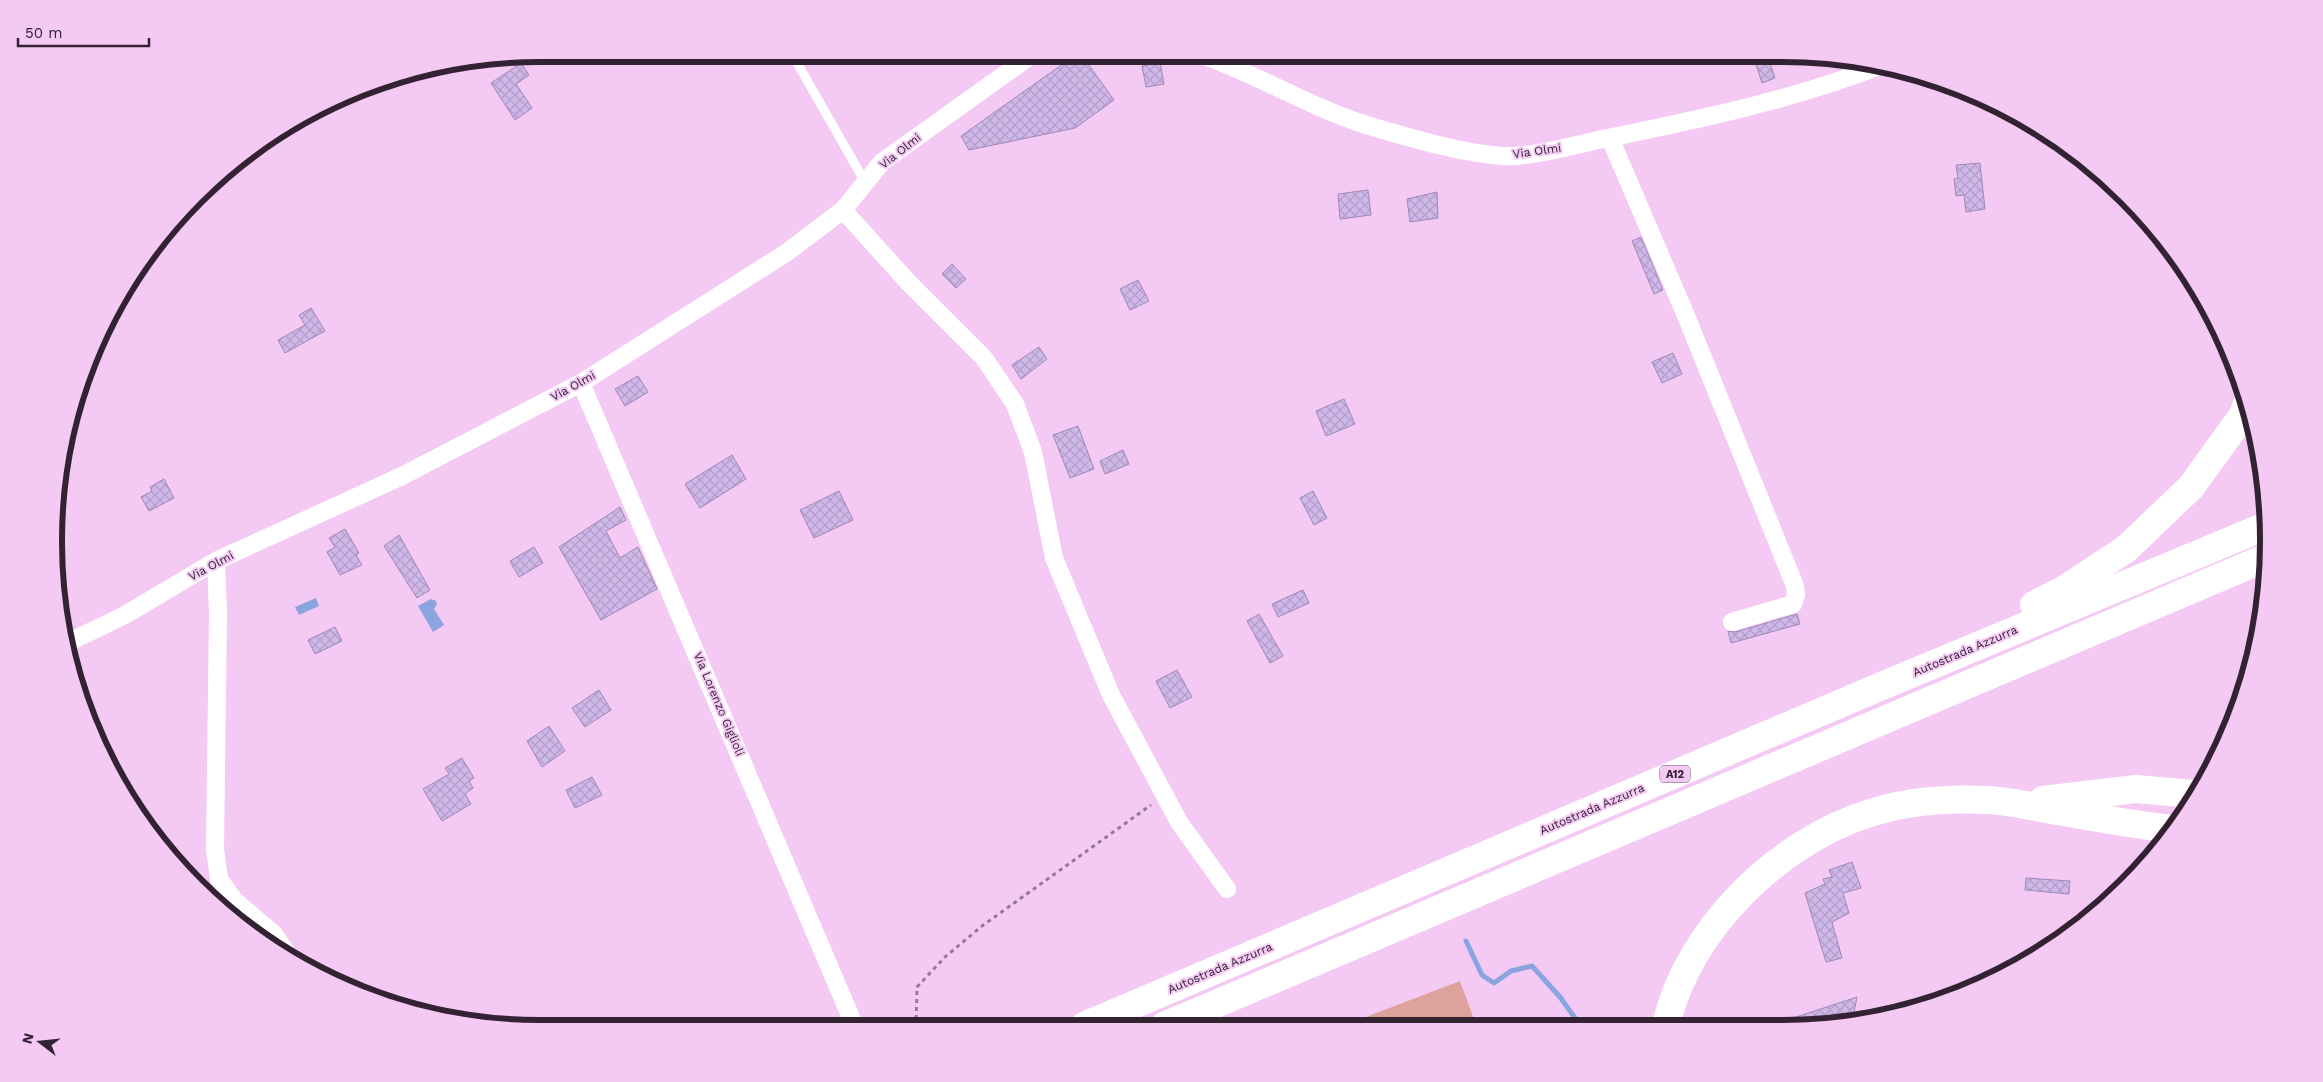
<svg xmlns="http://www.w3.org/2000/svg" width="2323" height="1082" viewBox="0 0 2323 1082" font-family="'Work Sans',sans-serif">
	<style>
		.garden { fill: #dda29b }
		.water { fill: #8aa4e0 }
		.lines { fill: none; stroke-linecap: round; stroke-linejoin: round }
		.stream { stroke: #8aa4e0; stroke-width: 5 }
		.building { fill: url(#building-cross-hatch); stroke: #9f88b7 }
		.path { stroke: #967896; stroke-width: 3; stroke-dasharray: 4 4; stroke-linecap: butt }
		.service { stroke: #fff; stroke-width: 9 }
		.minor { stroke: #fff; stroke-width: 18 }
		.motorway { stroke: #fff; stroke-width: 28 }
		.labels { text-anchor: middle; stroke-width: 4; stroke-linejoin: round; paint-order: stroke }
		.shield { fill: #f4caf4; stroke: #6c546c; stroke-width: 1 }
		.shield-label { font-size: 11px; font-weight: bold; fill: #322232 }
		.street-label { font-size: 12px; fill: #322232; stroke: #f4caf4 }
		.rim { fill: none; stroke: #322232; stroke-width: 6 }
	</style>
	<defs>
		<pattern id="building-cross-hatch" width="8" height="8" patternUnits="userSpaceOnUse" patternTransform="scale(1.25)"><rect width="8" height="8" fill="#cfb8e9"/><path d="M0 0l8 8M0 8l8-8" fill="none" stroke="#b29ec8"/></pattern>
	</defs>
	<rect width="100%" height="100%" fill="#f4caf4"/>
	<path class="garden" d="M1460 981 1476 1025 1345 1026V1025Z"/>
	<path class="water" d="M316 598 319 606 299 615 295 607Z
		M431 599 436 601 437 604 434 609 444 625 433 632 418 606Z"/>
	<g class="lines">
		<path class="stream" d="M1466 941 1482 975 1494 983 1511 971 1532 966 1560 997 1580 1025"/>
	</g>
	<path class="building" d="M1077 54H1081L1114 100 1075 128 969 150 961 136Z
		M1769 60 1775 78 1762 83 1756 64Z
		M1160 62 1164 84 1146 87 1142 66Z
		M521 63 529 75 516 84 532 108 515 120 491 83Z
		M1980 163 1985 209 1966 212 1964 195 1956 196 1954 179 1958 178 1956 165Z
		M1368 190 1371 215 1340 219 1338 194Z
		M1437 192 1438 218 1410 222 1407 199Z
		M1641 237 1663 290 1654 294 1632 241Z
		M952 264 966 279 956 288 942 274Z
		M1138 280 1149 301 1130 310 1120 289Z
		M311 308 325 331 285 353 278 340 305 325 299 315Z
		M1039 347 1047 359 1021 379 1012 365Z
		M1673 353 1682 374 1662 383 1652 362Z
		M638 376 648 392 625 406 615 389Z
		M1344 399 1355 424 1326 436 1316 411Z
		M1078 426 1094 469 1070 478 1053 435Z
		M1123 450 1129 464 1105 474 1100 461Z
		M732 455 746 479 700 508 685 484Z
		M164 479 174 498 149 511 141 497 152 491 150 487Z
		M839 491 853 520 814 538 800 510Z
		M1313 491 1327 518 1314 525 1300 498Z
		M620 507 626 520 606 531 620 558 638 547 657 589 601 620 559 547Z
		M345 529 359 553 356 555 362 565 340 575 327 552 335 547 329 538Z
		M399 535 430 590 417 598 384 546Z
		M534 547 543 563 519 577 510 561Z
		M1303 590 1309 603 1278 617 1272 604Z
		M1259 614 1283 656 1270 663 1247 621Z
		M1797 614 1800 624 1731 643 1728 631 1735 632Z
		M335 627 342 641 315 654 308 640Z
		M1177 670 1192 697 1170 708 1156 681Z
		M599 690 611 710 585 727 572 708Z
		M549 726 565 751 542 767 527 741Z
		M462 758 474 778 469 781 473 788 465 794 471 804 442 821 423 789 449 774 445 768Z
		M592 777 602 795 575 808 566 790Z
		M1852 862 1861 888 1843 893 1849 913 1832 922 1842 958 1826 962 1805 893 1825 884 1823 879 1832 877 1829 870Z
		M2026 878 2070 881 2069 894 2025 890Z
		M1857 997 1852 1022 1785 1024 1784 1021Z"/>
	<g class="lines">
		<path class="path" d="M916 1027 917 987 945 957 982 926 1151 805"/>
		<path class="service" d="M792 54 865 182"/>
		<path class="minor" d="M1199 54C1258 74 1312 109 1373 127 1414 139 1458 152 1501 156 1528 158 1571 146 1598 140 1691 121 1794 100 1882 65
			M1610 138 1687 318 1795 586 1796 595 1793 604 1732 622
			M843 210 908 282 984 358 1015 404 1033 452 1054 558 1111 695 1179 822 1227 889
			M581 383 855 1027
			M216 561 218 613 215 849 219 879 234 900 274 934 289 957
			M65 644 125 615 216 561 402 476 581 383 786 253 843 210 882 162 1033 54"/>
		<path class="motorway" d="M2034 605 2065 589 2126 549 2191 487 2243 415 2247 404
			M2043 800 2136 789 2193 794
			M1666 1025C1688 929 1778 842 1870 813 1907 801 1948 798 1987 800 2010 801 2034 807 2058 811 2096 818 2134 825 2174 829
			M1084 1026 1884 685 2268 525
			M1164 1026 2268 557"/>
	</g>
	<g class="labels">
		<rect class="shield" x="1660" y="765.5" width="30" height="17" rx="4"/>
		<g class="shield-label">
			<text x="1675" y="778">A12</text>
		</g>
		<g class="street-label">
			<text transform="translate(900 151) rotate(-38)" y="4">Via Olmi</text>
			<text transform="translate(1537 151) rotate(-8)" y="4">Via Olmi</text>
			<text transform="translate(573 386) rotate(-29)" y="4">Via Olmi</text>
			<text transform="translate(211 566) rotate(-28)" y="4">Via Olmi</text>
			<text transform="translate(1965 651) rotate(-23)" y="4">Autostrada Azzurra</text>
			<text transform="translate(719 704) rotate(67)" y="4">Via Lorenzo Giglioli</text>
			<text transform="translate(1592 809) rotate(-23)" y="4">Autostrada Azzurra</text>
			<text transform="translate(1220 968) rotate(-23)" y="4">Autostrada Azzurra</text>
		</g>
	</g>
	<path d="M0 0H2323V1082H0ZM540 62H1782A478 478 0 0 1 2260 540V542A478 478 0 0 1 1782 1020H540A478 478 0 0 1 62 542V540A478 478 0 0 1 540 62Z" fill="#f4caf4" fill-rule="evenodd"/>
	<path class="rim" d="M540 62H1782A478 478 0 0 1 2260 540V542A478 478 0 0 1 1782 1020H540A478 478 0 0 1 62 542V540A478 478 0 0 1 540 62Z"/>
	<g transform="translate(40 1042) rotate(286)" stroke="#f4caf4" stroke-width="4" paint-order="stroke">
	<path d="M0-4L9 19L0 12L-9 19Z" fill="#322232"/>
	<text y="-8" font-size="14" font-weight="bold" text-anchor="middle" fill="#322232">N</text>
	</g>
	<path d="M18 38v8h131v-8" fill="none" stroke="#322232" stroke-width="2.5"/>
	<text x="25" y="38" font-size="15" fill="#322232" stroke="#f4caf4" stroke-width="4" paint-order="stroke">50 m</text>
</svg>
